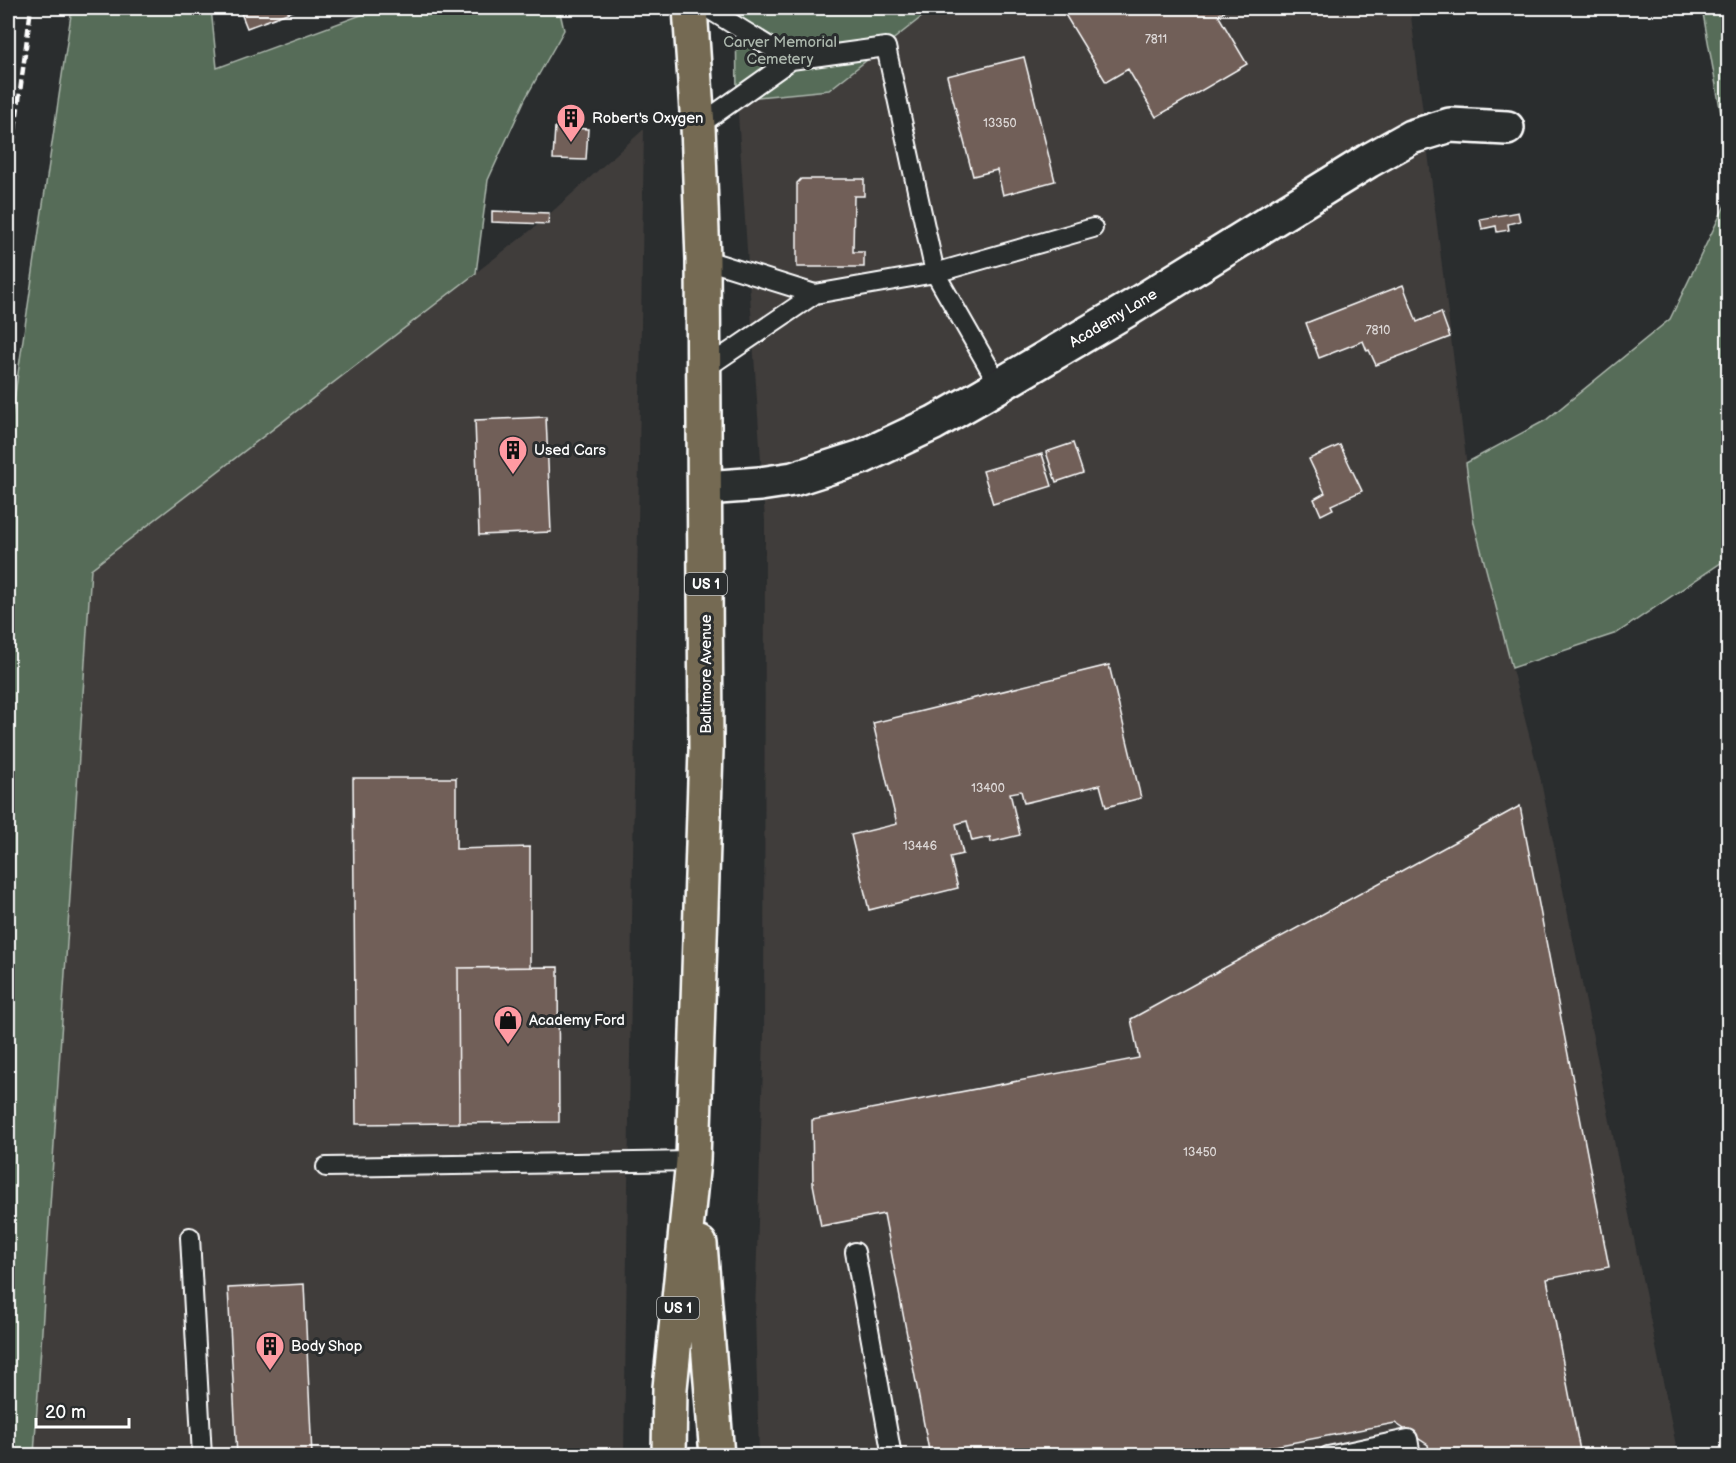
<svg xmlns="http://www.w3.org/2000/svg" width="1736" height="1463" viewBox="0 0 1736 1463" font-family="'Balsamiq Sans',sans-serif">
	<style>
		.built { fill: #3f3c3b }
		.green { fill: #576c58; stroke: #abb6ac; stroke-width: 1.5 }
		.building { fill: #715f59; stroke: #fff; stroke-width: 1.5 }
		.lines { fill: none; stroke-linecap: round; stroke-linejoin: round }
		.lane-casing { stroke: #fff; stroke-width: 22 }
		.street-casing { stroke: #fff; stroke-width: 38 }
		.primary-casing { stroke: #fff; stroke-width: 38 }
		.lane { stroke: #2a2d2e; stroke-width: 18 }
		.street { stroke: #2a2d2e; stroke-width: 33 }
		.primary { stroke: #746b52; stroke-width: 33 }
		.rail { stroke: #fff; stroke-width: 4.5; stroke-dasharray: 9 4.5; stroke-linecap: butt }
		.labels { text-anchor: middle; stroke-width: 6; stroke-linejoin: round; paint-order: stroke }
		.number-label { font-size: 12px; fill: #dcd7d6 }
		.shield { fill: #2a2d2e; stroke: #bfc0c0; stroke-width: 1.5 }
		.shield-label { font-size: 14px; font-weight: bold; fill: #fff }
		.park-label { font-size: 15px; fill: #abb6ac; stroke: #2a2d2e }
		.poi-label { font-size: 15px; fill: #fff; stroke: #2a2d2e; text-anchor: start }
		.street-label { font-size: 15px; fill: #fff; stroke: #2a2d2e }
	</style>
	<rect width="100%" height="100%" fill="#2a2d2e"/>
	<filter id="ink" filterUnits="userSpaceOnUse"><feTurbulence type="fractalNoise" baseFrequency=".0167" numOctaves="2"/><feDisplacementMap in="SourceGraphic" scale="12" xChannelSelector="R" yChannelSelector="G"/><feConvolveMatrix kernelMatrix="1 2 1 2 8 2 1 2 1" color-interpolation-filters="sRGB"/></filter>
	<g filter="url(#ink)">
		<path class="built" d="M933 8H1410L1474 523 1540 777 1678 1455H759L755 1314 764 1034 765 521 737 99 829 90Z
			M644 129 624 1455 34 1456 91 569 535 227Z"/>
		<path class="green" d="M72 8H211L217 68 380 8H559L564 30 525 99 488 180 476 273 91 569 34 1455 8 1456V441Z
			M736 8H933L829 90 737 99Z
			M1702 8H1728V152Z
			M1728 199V558L1617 633 1512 668 1474 523 1466 463 1546 420 1670 319Z"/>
		<path class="building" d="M239 8H301L247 28Z
			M1061 8H1230L1218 15 1247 64 1156 117 1128 69 1106 82Z
			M1024 57 1055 181 1003 195 997 170 973 176 947 76Z
			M555 127 588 129 586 160 553 159Z
			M801 179H864V196H854L853 252H864V267H797V183Z
			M492 211 549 213 548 224 492 222Z
			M1518 212 1520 221 1508 224 1509 230 1497 232 1496 226 1482 229 1480 219Z
			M1403 285 1417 322 1441 312 1450 337 1376 365 1369 350 1367 351 1363 341 1319 358 1306 323Z
			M546 417 551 532 479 535 475 420Z
			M1073 443 1083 473 1056 482 1046 452Z
			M1340 445 1362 491 1331 505 1333 509 1321 515 1314 499 1325 493 1309 459Z
			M1042 454 1052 486 993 504 983 471Z
			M1109 665 1141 798 1106 807 1100 785 1024 803 1021 791 1010 793 1020 835 991 842 990 837 972 841 967 821 956 824 963 854 950 857 958 888 869 910 851 835 897 824 873 723Z
			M353 778H456V849L530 847V967L458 968 459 1123 356 1124Z
			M1520 806 1609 1267 1547 1279 1581 1456H1430L1428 1445 1395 1423 1223 1456H1070L1069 1449 1037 1456H930L884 1214 821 1226 813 1184 812 1120 1139 1058 1131 1019Z
			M558 967 559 1122 459 1123 458 968Z
			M304 1284 312 1456H237L228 1288Z"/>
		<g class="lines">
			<g class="lane-casing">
				<path id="lane" d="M707 8 791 60
					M698 126 791 60 886 47 935 273 1093 228
					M703 259 815 294
					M703 370 815 294 935 273 999 385
					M326 1167 693 1161
					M190 1237 202 1456
					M855 1252 892 1456
					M1328 1456 1408 1439 1411 1456"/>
			</g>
			<g class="street-casing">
				<path id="street" d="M705 488 760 484 793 479 862 457 934 423 983 395 1132 307 1368 161 1411 137 1450 125 1507 128"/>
			</g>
			<g class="primary-casing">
				<path id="primary" d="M700 1244 717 1456
					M669 1456 670 1388 693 1161 706 749 703 259 698 126 690 8"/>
			</g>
			<use href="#lane" class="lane"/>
			<use href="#street" class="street"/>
			<use href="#primary" class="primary"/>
			<path class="rail" d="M8 38 12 8
				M8 183 31 8"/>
		</g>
	</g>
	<defs>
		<g id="building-pin" transform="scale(1.5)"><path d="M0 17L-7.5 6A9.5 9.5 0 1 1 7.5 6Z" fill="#ff9aa2" stroke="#2a2d2e"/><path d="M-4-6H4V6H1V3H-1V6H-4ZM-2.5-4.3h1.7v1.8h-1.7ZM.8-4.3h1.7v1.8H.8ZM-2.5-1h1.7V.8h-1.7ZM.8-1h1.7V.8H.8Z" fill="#111"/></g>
		<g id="shop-pin" transform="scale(1.5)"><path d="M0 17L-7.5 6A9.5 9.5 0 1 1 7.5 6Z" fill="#ff9aa2" stroke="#2a2d2e"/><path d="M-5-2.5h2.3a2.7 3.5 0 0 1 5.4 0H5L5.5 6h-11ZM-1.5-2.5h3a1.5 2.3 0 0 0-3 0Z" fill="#111"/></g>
	</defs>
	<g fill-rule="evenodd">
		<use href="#building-pin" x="571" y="118"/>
		<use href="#building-pin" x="513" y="450"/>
		<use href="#shop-pin" x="508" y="1020"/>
		<use href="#building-pin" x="270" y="1346"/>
	</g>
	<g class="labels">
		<g class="number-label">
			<text x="1156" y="43">7811</text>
			<text x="1000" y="127">13350</text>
			<text x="1378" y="334">7810</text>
			<text x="988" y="792">13400</text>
			<text x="920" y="850">13446</text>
			<text x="1200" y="1156">13450</text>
		</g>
		<g class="shield">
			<rect x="685" y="573" width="42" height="22" rx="4.5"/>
			<rect x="657" y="1297" width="42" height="22" rx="4.5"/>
		</g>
		<g class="shield-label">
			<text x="706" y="589">US 1</text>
			<text x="678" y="1313">US 1</text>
		</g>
		<g class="park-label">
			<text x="780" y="47">Carver Memorial<tspan x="780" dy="17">Cemetery</tspan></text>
		</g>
		<g class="poi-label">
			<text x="592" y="123">Robert's Oxygen</text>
			<text x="534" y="455">Used Cars</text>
			<text x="529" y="1025">Academy Ford</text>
			<text x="291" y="1351">Body Shop</text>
		</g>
		<g class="street-label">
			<text transform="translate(1113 318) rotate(-31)" y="5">Academy Lane</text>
			<text transform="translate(706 674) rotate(-90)" y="5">Baltimore Avenue</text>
		</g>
	</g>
	<rect width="1736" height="1463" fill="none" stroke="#2a2d2e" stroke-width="30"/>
	<rect x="15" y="15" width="1706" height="1433" fill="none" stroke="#fff" stroke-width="2" filter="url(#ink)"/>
	<path d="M36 1418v9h93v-9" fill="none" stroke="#ffffff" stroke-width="3"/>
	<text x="45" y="1418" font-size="18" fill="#ffffff" stroke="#2a2d2e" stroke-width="4.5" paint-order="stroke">20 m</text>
</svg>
